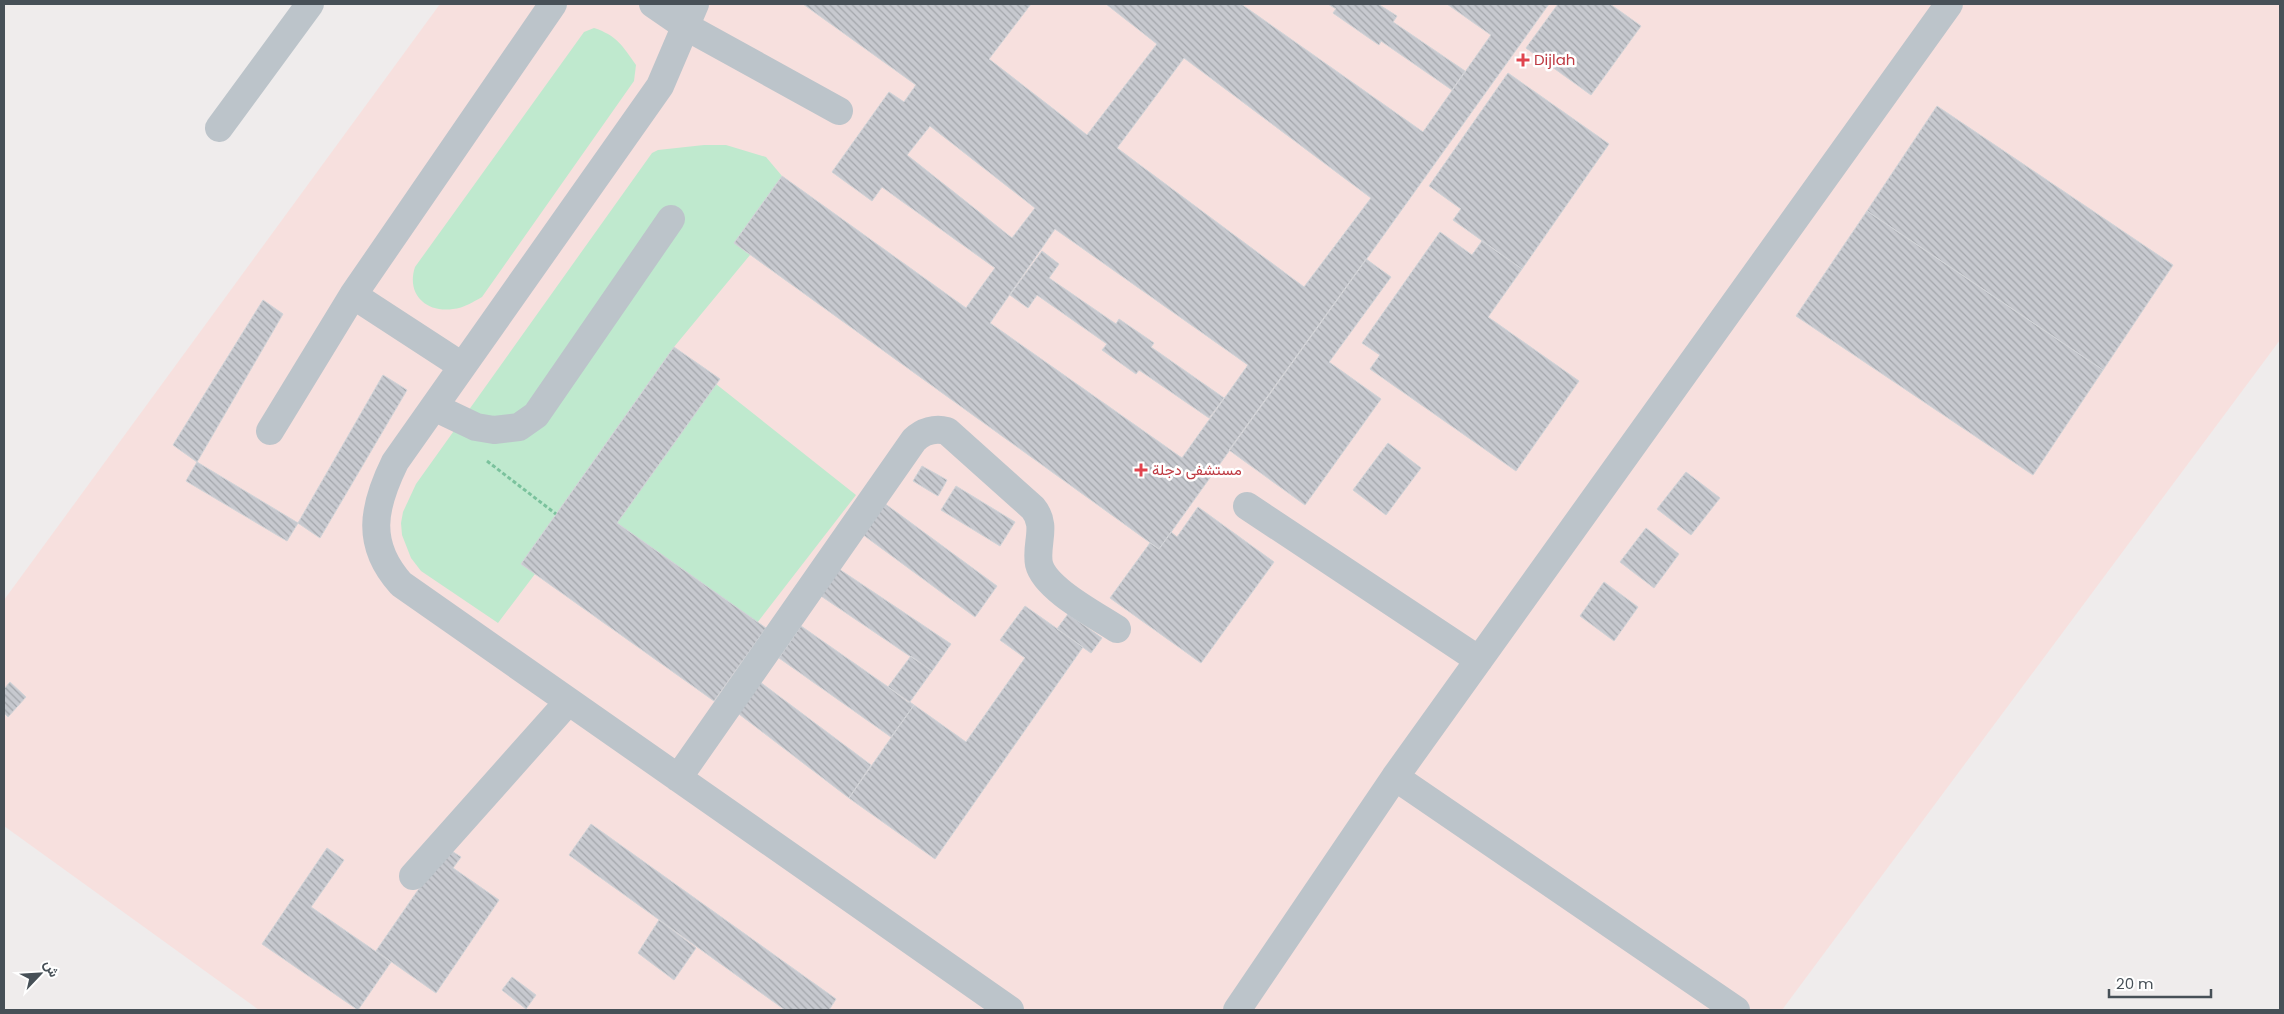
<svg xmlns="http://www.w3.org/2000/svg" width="2284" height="1014" viewBox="0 0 2284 1014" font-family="Poppins,Vazirmatn,sans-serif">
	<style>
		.medical { fill: #f7e0de }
		.grass { fill: #bfe9ce }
		.building { fill: url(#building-back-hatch); stroke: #d1d3d7; fill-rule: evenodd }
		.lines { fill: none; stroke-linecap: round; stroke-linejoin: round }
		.path { stroke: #7bc29d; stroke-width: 3; stroke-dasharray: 4 2.5; stroke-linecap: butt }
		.minor { stroke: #bcc4ca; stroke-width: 28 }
		.health-dot { fill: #e0444e; stroke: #fff; stroke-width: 2 }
		.labels { text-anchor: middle; stroke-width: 5; stroke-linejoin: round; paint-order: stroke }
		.health-label { font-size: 15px; fill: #be3a42; stroke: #fff; text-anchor: start }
	</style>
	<defs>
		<pattern id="building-back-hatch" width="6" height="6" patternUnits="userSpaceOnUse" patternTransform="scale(1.25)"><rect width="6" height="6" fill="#c7c9cf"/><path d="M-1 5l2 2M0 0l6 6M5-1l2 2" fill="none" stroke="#a3a6ab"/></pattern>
	</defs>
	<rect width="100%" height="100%" fill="#efecec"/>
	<path class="medical" d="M440 4H2280V340L1782 1010H259L4 826V600Z"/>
	<path class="grass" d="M594 28C616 35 623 46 636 65L634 81 482 297C473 302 464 308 453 309 426 313 406 294 415 267L584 32Z
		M704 145H726L766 157 782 176 734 243 750 255 674 347 521 564 535 574 498 623 421 571 411 558 402 535 401 523 403 512 416 484 652 153 658 150Z
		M716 384 856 495 757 623 617 523Z"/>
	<path class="building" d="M803 4H1031L989 59 1087 135 1157 44 1106 4H1241L1423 132 1491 35 1447 4H1549L1159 549 734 243 782 176 966 308 995 268 882 187 872 201 832 172 889 92 904 102 916 85ZM1184 58 1371 198 1304 287 1117 148ZM930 126 1035 208 1012 238 907 155ZM1055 229 1248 365 1182 458 990 323Z
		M1328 4H1378L1397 16 1393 22 1465 71 1452 90 1381 41 1379 45 1333 13 1336 9Z
		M1558 4H1610L1641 26 1591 95 1526 48Z
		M1508 73 1609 144 1522 269 1453 220 1461 209 1429 186Z
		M1937 106 2173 265 2103 370 1867 211Z
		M1867 211 2103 370 2033 475 1796 316Z
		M1440 232 1472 255 1482 241 1522 269 1488 317 1579 381 1516 471 1370 369 1380 355 1362 343Z
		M1042 251 1059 264 1049 278 1116 324 1119 319 1154 343 1151 347 1224 398 1209 418 1139 370 1136 374 1102 350 1107 344 1037 295 1028 308 1010 295Z
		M1366 259 1391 277 1329 362 1381 399 1305 505 1229 450Z
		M263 300 283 314 197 462 173 445Z
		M674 347 720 379 617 523 766 628 714 701 521 564Z
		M383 375 407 390 320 538 298 523Z
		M1388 443 1421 468 1386 515 1353 490Z
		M197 462 298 523 287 541 186 481Z
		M922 466 947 480 938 496 913 481Z
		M1686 472 1720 498 1691 535 1657 509Z
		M956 486 1015 522 1000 546 941 510Z
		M884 503 997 586 975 617 862 534Z
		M1198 507 1274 562 1201 663 1110 598 1150 543 1159 549 1171 532 1177 537Z
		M1646 528 1679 554 1654 588 1620 562Z
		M839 569 951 644 932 671 821 596Z
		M1604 582 1638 607 1614 641 1580 616Z
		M1025 606 1083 647 935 859 849 798 914 705 966 742 1025 658 1000 640Z
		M1068 614 1102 638 1091 653 1057 629Z
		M801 626 914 705 891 737 779 658Z
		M911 656 932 671 909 703 888 687Z
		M10 682 26 697 8 717 4 713V689Z
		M760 682 871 765 849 798 735 711Z
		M591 824 836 999 829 1010H785L569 855Z
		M327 848 344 860 311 907 391 962 358 1010 262 944Z
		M447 848 461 857 453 868 499 900 436 993 376 951Z
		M659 920 696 948 674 980 638 953Z
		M512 977 536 995 526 1009 502 990Z"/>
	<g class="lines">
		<path class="path" d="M487 461 556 514"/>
		<path class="minor" d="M653 4 685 26 839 111
			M695 4 660 86 395 462C373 507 365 544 401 584L1010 1010
			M219 128 310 4
			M353 295 462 366
			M434 407 476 427 494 430 519 427 536 415 671 219
			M270 431 353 295 553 4
			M1247 506 1479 660
			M1395 777 1736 1010
			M678 778 914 440C923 431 935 428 947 431L1033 508C1048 526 1035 544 1039 564 1045 589 1096 615 1117 629
			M413 876 568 702
			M1237 1010 1395 777 1949 4"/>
	</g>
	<g class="health-dot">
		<path d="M1520.5 52.5h5v5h5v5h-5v5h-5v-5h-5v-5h5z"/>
		<path d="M1138.5 462.5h5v5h5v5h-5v5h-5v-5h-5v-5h5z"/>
	</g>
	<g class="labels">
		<g class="health-label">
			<text x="1534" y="65">Dijlah</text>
			<text x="1152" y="475">مستشفى دجلة</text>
		</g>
	</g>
	<rect width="2284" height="1014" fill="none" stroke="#475057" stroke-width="10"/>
	<g transform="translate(40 974) rotate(65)" stroke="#ffffff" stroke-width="4" paint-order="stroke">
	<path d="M0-4L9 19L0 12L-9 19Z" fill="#475057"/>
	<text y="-8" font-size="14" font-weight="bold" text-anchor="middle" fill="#475057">ش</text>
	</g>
	<path d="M2109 989v8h102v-8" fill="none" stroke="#475057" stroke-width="2.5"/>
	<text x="2116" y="989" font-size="15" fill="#475057" stroke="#ffffff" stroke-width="4" paint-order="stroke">20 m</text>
</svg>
